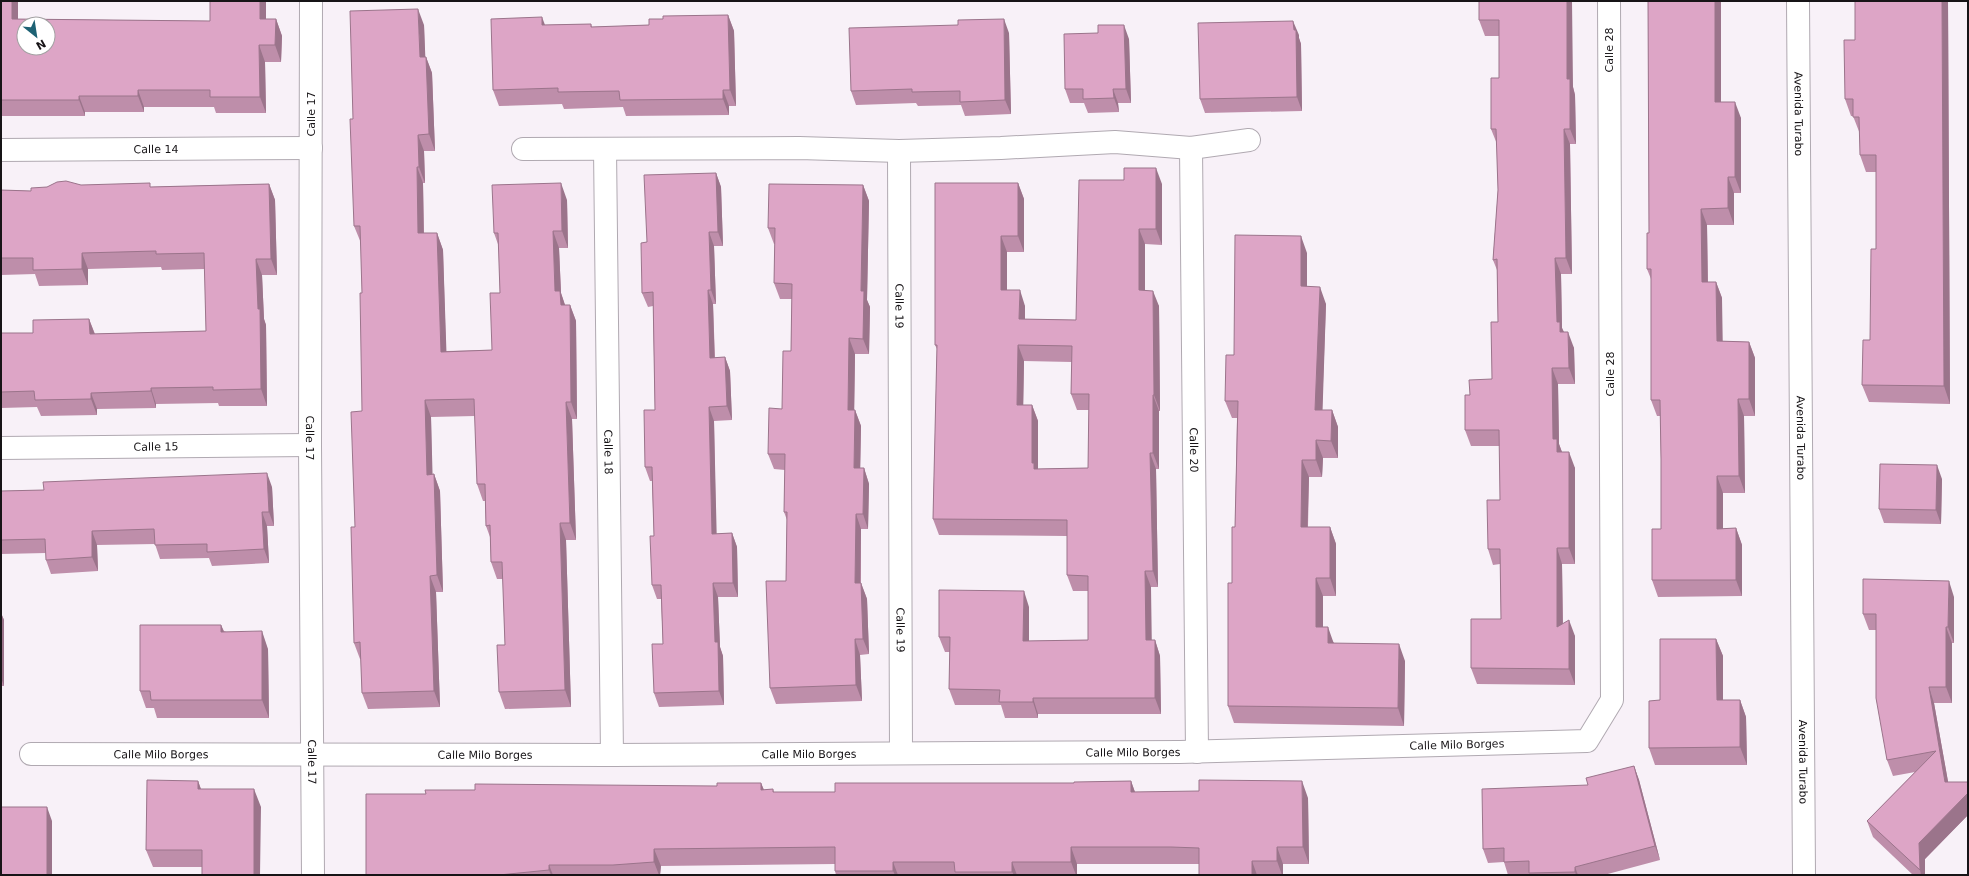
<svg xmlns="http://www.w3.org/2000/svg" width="1969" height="876" viewBox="0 0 1969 876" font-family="'DejaVu Sans',sans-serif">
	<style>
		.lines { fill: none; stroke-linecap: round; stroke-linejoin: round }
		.minor-casing { stroke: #b0a9b1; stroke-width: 24 }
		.tertiary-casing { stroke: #b0a9b1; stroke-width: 24 }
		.minor { stroke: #fff; stroke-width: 22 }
		.tertiary { stroke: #fff; stroke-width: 22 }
		.wall { fill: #be8eaa; fill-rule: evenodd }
		.shaded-wall { fill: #9b748b }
		.building { fill: #dda5c6; stroke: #9b748b; fill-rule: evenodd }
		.labels { text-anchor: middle; stroke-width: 4; stroke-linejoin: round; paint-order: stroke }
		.street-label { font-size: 11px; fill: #171417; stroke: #fff }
	</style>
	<rect width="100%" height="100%" fill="#f8f1f8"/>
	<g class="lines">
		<g class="minor-casing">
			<g id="minor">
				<path id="s1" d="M311 1 310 445 313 875"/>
				<path id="s2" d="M1191 148 1197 752"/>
				<path d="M523 149 799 148 899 151 1001 148 1115 142 1191 148 1249 140"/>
				<path id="s3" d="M605 149 612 755"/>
				<path id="s4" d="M1 150 311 148"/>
				<path id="s5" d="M899 151 901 753"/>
				<path id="s6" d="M1 448 310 445"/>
				<path id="s7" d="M31 754 612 755 1180 752 1587 741 1612 700 1609 1"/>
			</g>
		</g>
		<g class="tertiary-casing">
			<g id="tertiary">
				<path id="s8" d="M1798 1 1804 875"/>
			</g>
		</g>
		<use href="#minor" class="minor"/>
		<use href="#tertiary" class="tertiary"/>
	</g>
	<path class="wall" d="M1 1H18V19L210 21V1H266V19H276L282 36 281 62H265L266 113H216L214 107H144V112H85V116H1Z
		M1479 1 1573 87 1575 95 1576 144H1570L1572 274H1561L1562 328 1564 332 1574 348 1575 384H1558L1559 444 1562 452 1575 468V564H1562L1563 624 1575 636V685L1477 684 1471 668 1501 619 1500 564 1493 565 1488 549 1500 500V446H1471L1465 430 1470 395 1492 379 1498 322 1497 270 1493 260 1498 190 1497 144 1491 129 1499 78V36H1485L1479 20Z
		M1648 1H1721V102L1741 118V193H1734V225H1707L1708 282H1716L1722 298V341L1749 342 1755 358V416H1744L1745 493H1723V529L1736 528 1742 545V596L1658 597 1652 580 1661 529V459L1660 416H1657L1651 400V279L1647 269 1649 233Z
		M1855 1H1948L1950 404 1869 402 1862 385 1870 340 1876 249V172H1866L1860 155V134L1853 116H1851L1845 99 1855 40Z
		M728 15 734 31 736 106H729V115L626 116 623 107 564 109 562 104 499 106 493 90 545 25 591 24 592 27 649 25 663 19Z
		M424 25 425 57H426L432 73 435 151H424L425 183H423L424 233H437L443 250 446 351 492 350 500 293 499 247 494 233 567 200 568 248H559L561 293 565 305H570L576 321 577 419H572L576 540H566L571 707 505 709 499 692 505 645 503 579H497L491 562 490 537 486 526 485 501H483L477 484 475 416 431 417 432 474H434L440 491 443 592H436L440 707 368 709 362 693 361 659H360L354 643 355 527 362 411V293L361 243 354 226Z
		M1009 33 1011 114 965 116 961 105 918 106 916 103 856 105 851 91Z
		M1299 35V38L1301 44 1302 111 1205 113 1200 99Z
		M1129 39 1131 103H1118L1119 112 1088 113 1084 103H1070L1065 89Z
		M716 173 721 187 723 246H714L716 304H713L715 358 725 357 730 371 732 420 714 421 716 534 732 533 737 547 738 597H718L720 647 723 656 724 705 659 707 654 693 663 644 661 599H657L652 585 654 536 652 481H650L645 467 655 410 653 306 648 307 642 293 647 242Z
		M1018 183 1024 199V252H1007V290L1025 306V319L1076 320 1162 184V245L1145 244V290L1159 306 1160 411H1159V469H1156L1158 587H1151V640H1155L1160 656 1161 714H1038V718H1005L1001 705H955L949 689 950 652H945L939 637 1029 607V641L1088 640V591H1073L1067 575V536L939 535 933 519 937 349 935 345ZM1024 361 1072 362 1071 394 1077 410H1089L1088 468 1038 469V421L1032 405H1023Z
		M269 184 275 200 277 275H262L264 319 266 325 267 406H219L218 403 156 404V408L97 409V415L41 416 37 407 1 408V333H33L89 319 95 334 206 331 205 269 162 270 161 267 88 269V285L39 286 35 274 1 275V190L31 191 47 187 81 185 151 187Z
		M863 185 869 201 867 300 870 307 869 354H855L854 410H855L861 426 860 468H864L869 484 868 529H861V583L867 599 869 654 860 655 862 701 776 704 770 688 786 581 787 520 784 512 785 470 774 469 768 454 782 409 791 351 792 299H780L774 283 775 244H774L768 228Z
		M1307 253V287L1326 304 1322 410H1332L1338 427V458H1323L1322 477H1309L1308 527H1330L1336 544V596H1323V627L1334 643 1405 661 1404 726 1234 723 1228 706 1235 527 1237 418H1232L1225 401 1234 355Z
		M1942 479 1941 524 1884 523 1879 509Z
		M272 487 274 526H267L269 563 212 566 209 558 160 559 155 544 97 545 98 571 51 574 46 560V553L1 554V491Z
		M1954 597V643H1952V703H1934L1948 782H1968V815L1925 859V875H1913L1873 837 1867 821 1915 772 1893 776 1887 760 1876 630H1869L1863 614Z
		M1 613 4 620V686H1Z
		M221 625 224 631 268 649 269 718H157L154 708H146L140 691Z
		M1716 639 1723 656V700H1740L1746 717 1747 765H1655L1649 748 1660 700Z
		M1634 766 1639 780 1660 860 1604 875H1508L1504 862 1488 863 1483 849 1588 785Z
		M198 781 201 789 261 807 202 867H153L146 850Z
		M1131 781 1135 792 1308 798 1309 864H1283V875H1199V864H1077V875H836L835 871V864L661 866 660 875H366L426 794 475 790 717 786 761 783 764 790 773 789 774 792H835Z"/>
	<path class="shaded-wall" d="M12 1H18V36L12 19Z
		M260 1H266V36L260 19Z
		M1567 1H1572L1573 87 1575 95 1576 144 1570 129 1567 79Z
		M1715 1H1721V118L1715 102Z
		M1942 1H1948L1950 404 1944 386Z
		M418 9 424 25 426 73 420 57Z
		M728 15 734 31 736 106 730 90Z
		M542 17 548 33 542 25Z
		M276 19 282 36 281 62 275 45Z
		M1004 19 1009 33 1011 114 1005 100Z
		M1293 21 1299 35V38L1301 44 1302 111 1297 97Z
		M1124 25 1129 39 1131 103 1126 89Z
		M259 45 265 62 266 113 260 97Z
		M426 57 432 73 435 151 429 134Z
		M1113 89 1118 103 1119 112 1114 98Z
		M138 90 144 107V112L138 96Z
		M723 90 729 106V115L723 99Z
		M79 96 85 112V116L79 100Z
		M1735 102 1741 118V193L1735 177Z
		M1564 129 1570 144 1572 274 1566 258Z
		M418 135 424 151 425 183 419 167Z
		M417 167 423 183 424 250 418 233Z
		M1156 168 1162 184V245L1156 229Z
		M716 173 721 187 723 246 718 232Z
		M1728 177 1734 193V225L1728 208Z
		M561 183 567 200 568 248 562 231Z
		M1018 183 1024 199V252L1018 236Z
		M269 184 275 200 277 275 271 259Z
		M863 185 869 201 867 300 870 307 869 354 863 339 861 291Z
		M1701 209 1707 225 1708 298 1702 282Z
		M1139 229 1145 244V306L1139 290Z
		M553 231 559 248 561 293 566 308 567 321 555 291Z
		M709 232 714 246 716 304 711 290Z
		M437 233 443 250 447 368 441 352Z
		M1001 236 1007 252V306L1001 290Z
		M1301 236 1307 253V304L1301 286Z
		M82 253 88 269V285L82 269Z
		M1555 258 1561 274 1562 328 1566 337V348L1557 322Z
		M256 259 262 275 264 319 266 325 267 406 261 389Z
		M1716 282 1722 298 1723 358 1717 341Z
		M1320 287 1326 304 1322 427 1315 410Z
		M708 290 713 304 715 372 710 358Z
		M1020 290 1025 306V335L1019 319Z
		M1153 291 1159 306 1160 411 1154 395Z
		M570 305 576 321 577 419 571 402Z
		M89 319 95 335 90 334Z
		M1568 332 1574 348 1575 384 1569 368Z
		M849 338 855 354 854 426 848 410Z
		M1749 342 1755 358V416L1749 399Z
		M1018 345 1024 361 1023 421 1017 405Z
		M725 357 730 371 732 420 727 406Z
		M1552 368 1558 384 1559 444 1563 455 1557 452 1553 439Z
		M151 388 156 404V408L151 391Z
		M91 393 97 409V415L91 399Z
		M1153 395 1159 411V469L1153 453Z
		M1738 399 1744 416 1745 493 1739 476Z
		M425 400 431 417 433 491 427 475Z
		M566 402 572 419 576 540 570 523Z
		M1032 405 1038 421V473L1040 485 1032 463Z
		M709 407 714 421 717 548 712 534Z
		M855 410 861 426 860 484 854 468Z
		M1332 410 1338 427V458L1331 441Z
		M1316 440 1323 458 1322 477 1316 460Z
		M1569 452 1575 468V564L1569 548Z
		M1150 453 1156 469 1158 587 1153 571Z
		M1302 460 1309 477 1307 544 1301 527Z
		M1937 465 1942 479 1941 524 1936 510Z
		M864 468 869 484 868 529 863 514Z
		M267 473 272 487 274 526 269 512Z
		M434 474 440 491 443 592 437 575Z
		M1717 476 1723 493V546L1717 529Z
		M262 512 267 526 269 563 264 549Z
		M856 514 861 529 860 598 855 583Z
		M560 523 566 540 571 707 565 690Z
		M1330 527 1336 544V596L1330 578Z
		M1736 528 1742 545V596L1736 580Z
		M92 531 97 545 98 571 92 557Z
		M732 533 737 547 738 597 733 583Z
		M1557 548 1562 564 1563 643 1557 627Z
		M1145 571 1151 587 1152 656 1146 640Z
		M430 576 436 592 440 707 434 691Z
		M1316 578 1323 596V644L1316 627Z
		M1949 581 1954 597V643L1948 627Z
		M713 583 718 597 720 647 723 656 724 705 719 691 715 642Z
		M861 583 867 599 869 654 863 639Z
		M1024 591 1029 607V656L1023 641Z
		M1 613 4 620V686L1 678Z
		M1569 620 1575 636V685L1569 669Z
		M221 625 228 642 221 632Z
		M1328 627 1334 644 1328 643Z
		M1946 627 1952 643V703L1946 687Z
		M262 631 268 649 269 718 262 700Z
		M855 639 860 655 862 701 856 685Z
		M1716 639 1723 656V718L1717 700Z
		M1155 640 1160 656 1161 714 1155 698Z
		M1399 644 1405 661 1404 726 1398 708Z
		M1929 687 1934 703 1951 798 1945 782Z
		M1033 698 1038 714V718L1033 702Z
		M1740 700 1746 717 1747 765 1740 747Z
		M1634 766 1639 780 1660 860 1655 846Z
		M198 781 204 798 198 789Z
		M1131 781 1137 798 1131 792Z
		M1302 781 1308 798 1309 864 1303 847Z
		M761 783 768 800 761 790Z
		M254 789 261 807 260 875H254Z
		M1968 793V815L1925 859V875H1921L1920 870 1919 843Z
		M47 807 52 821V875H47Z
		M1071 847 1077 864V875H1076L1071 862Z
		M1277 847 1283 864V875H1282L1277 861Z
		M654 849 661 866 660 875H659L654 862Z
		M1252 861 1257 875H1252Z
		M893 862 898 875H895L893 871Z
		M1012 862 1017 875H1014L1012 872Z
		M549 865 553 875H551L549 870Z
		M1575 867 1578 875H1576L1575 872Z"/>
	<path class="building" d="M1 1H12V19L210 21V1H260V19H276L275 45H259L260 97H210V90H138V96H79V100H1ZM24 24H48V48H24Z
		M1479 1H1567V79H1570V129H1564L1566 258H1555L1557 322H1560V332H1568L1569 368H1552L1553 439H1557V452H1569V548H1557V627L1569 620V669L1471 668V619H1501L1500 549H1488L1487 500H1500L1499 430H1465V395H1470L1469 380 1492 379 1491 322H1498L1497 259 1493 260 1498 190 1496 129H1491V78H1499V20H1479Z
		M1648 1H1715V102H1735V177H1728V208L1701 209 1702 282H1716L1717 341 1749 342V399H1738L1739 476H1717V529L1736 528V580H1652V529H1661V459L1660 400H1651V269H1647V233H1649Z
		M1855 1H1942L1944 386 1862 385 1863 340H1870L1871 249H1876V155H1860L1859 117H1853V99H1845L1844 40H1855Z
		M418 9 420 57H426L429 134 418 135 419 167H417L418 233H437L441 352 492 350 490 293H500L498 233H494L492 185 561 183 562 231H553L555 291H560L561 305H570L571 402H566L570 523H560L565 690 499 692 497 645H505L502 562H491L490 525 486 526 485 484H477L474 399 425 400 427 475 434 474 437 575 430 576 434 691 362 693 360 642 354 643 351 527H355L351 412 362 411 360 293H362L360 226H354L350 119H353L350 11Z
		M728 15 730 90H723V99L620 100 619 91 558 92V88L493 90 491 19 542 17V25L591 24V27L649 25V19H663V16Z
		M1004 19 1005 100 960 102V91L912 92V89L851 91 849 28 958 25V20Z
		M1293 21 1294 30H1296L1297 97 1200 99 1198 23Z
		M1098 25H1124L1126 89H1113L1114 98 1083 99V89H1065L1064 34 1098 33Z
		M1124 168H1156V229H1139V290L1153 291 1154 395H1153V453H1150L1153 571H1145L1146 640H1155V698H1033V702H999L1000 690 949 689 950 637H939V590L1024 591 1023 641 1088 640V576L1067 575V520L933 519 937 345H935V183H1018V236H1001V290H1020L1019 319 1076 320 1079 180H1124ZM1018 345 1072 346 1071 394H1089L1088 468 1034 469V463H1032V405H1017Z
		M716 173 718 232H709L711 290H708L710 358 725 357 727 406 709 407 712 534 732 533 733 583H713L715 642H718L719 691 654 693 652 644H663L661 585H652L650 536H654L652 467H645L644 410H655L653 292 642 293 641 243 647 242 644 175Z
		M66 181 81 185 150 183V187L269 184 271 259H256L258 309H260L261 389 213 390V387L151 388V391L91 393V399L35 400 34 391 1 392V333H33V320L89 319 90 334 206 331 204 253 156 254V251L82 253V269L33 270V258H1V190L31 191V188L47 187 57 182Z
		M769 184 863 185 861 291H864L863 339 849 338 848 410H855L854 468H864L863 514H856L855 583H861L863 639H855L856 685 770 688 766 581H786L787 512H784L785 454H768L769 408 782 409 783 351H791L792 284 774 283 775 228H768Z
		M1235 235 1301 236V286L1320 287 1315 410H1332L1331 441 1316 440V460H1302L1301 527H1330V578H1316V627H1328V643L1399 644 1398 708 1228 706V583H1232V527H1235L1238 401H1225L1226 355H1234Z
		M1880 464 1937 465 1936 510 1879 509Z
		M267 473 269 512H262L264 549 207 552V544L155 545 154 529 92 531V557L46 560 45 539 1 540V491L44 490 43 482Z
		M1863 579 1949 581 1948 627H1946V687H1929L1945 782H1968V793L1919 843 1920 870 1867 821 1936 751 1887 760 1876 698V614H1863Z
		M140 625H221V632L262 631V700H151L150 691H140Z
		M1660 639H1716L1717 700H1740V747L1649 748V701L1660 700Z
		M1634 766 1655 846 1575 867V872L1529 873V861L1504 862V848L1483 849 1482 789 1588 785 1586 778Z
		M147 780 198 781V789H254V875H202V850H146Z
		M1199 780 1302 781 1303 847H1277V861H1252V875H1199V848L1171 847H1071V862H1012V872H955L954 862H893V871H835V847L654 849V862L613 865H549V870L499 875H366V794H426L425 790H475V784L717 786V783H761V790L773 789V792H835V783H1074V782L1131 781V792L1199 791Z
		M1 807H47V875H1Z"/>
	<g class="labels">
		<g class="street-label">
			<text transform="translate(1609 50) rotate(-90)" y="4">Calle 28</text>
			<text transform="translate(311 114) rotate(-90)" y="4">Calle 17</text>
			<text dy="4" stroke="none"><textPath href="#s8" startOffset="113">Avenida Turabo</textPath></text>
			<text dy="4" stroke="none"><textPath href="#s4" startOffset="155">Calle 14</textPath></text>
			<text dy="4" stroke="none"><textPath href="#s5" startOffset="155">Calle 19</textPath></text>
			<text transform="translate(1610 374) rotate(-90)" y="4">Calle 28</text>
			<text dy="4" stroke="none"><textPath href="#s1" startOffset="437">Calle 17</textPath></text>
			<text dy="4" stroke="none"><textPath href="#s8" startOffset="437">Avenida Turabo</textPath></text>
			<text dy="4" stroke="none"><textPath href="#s6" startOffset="155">Calle 15</textPath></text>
			<text dy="4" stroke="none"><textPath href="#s2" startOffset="302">Calle 20</textPath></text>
			<text dy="4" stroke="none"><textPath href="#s3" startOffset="303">Calle 18</textPath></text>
			<text dy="4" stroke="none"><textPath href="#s5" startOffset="479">Calle 19</textPath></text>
			<text dy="4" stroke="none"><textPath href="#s7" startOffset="1426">Calle Milo Borges</textPath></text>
			<text dy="4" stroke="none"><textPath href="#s7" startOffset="1102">Calle Milo Borges</textPath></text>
			<text dy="4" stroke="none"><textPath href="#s7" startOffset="130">Calle Milo Borges</textPath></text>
			<text dy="4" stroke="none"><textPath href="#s7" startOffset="778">Calle Milo Borges</textPath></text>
			<text dy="4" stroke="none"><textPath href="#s7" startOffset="454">Calle Milo Borges</textPath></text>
			<text dy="4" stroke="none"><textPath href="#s1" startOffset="761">Calle 17</textPath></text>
			<text dy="4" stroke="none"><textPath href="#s8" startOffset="761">Avenida Turabo</textPath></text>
		</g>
	</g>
	<rect width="1969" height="876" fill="none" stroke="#171417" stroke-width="4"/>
	<g transform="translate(36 36) rotate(150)"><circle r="19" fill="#ffffff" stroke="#a2a1a2"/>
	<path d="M0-3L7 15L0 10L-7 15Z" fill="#1d6274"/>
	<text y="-6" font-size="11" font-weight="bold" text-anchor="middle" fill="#171417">N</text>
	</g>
</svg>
